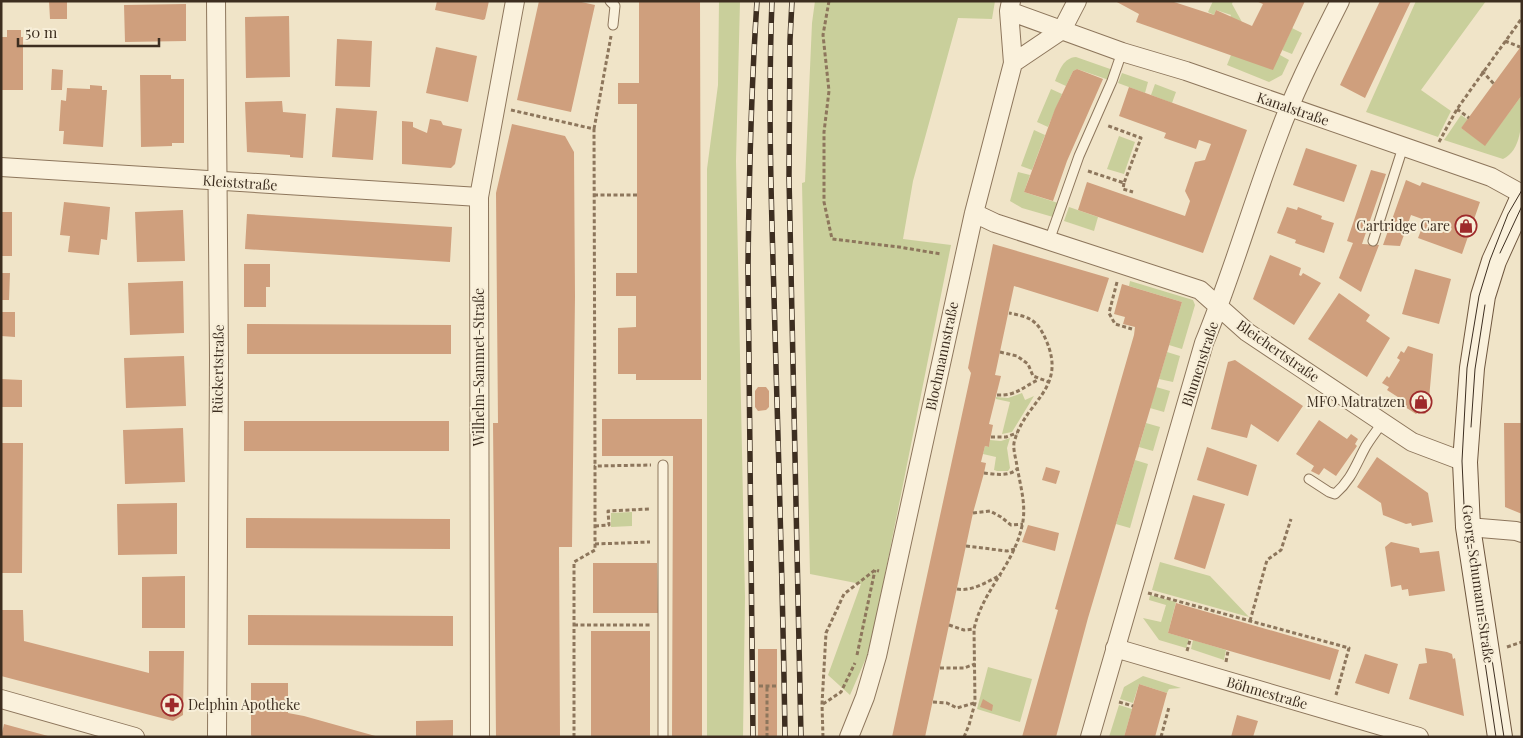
<svg xmlns="http://www.w3.org/2000/svg" width="1523" height="738" viewBox="0 0 1523 738" font-family="'Playfair Display',serif">
	<style>
		.green { fill: #c9cf9b }
		.building { fill: #cf9f7d }
		.lines { fill: none; stroke-linecap: round; stroke-linejoin: round }
		.lane-casing { stroke: #8d765c; stroke-width: 11 }
		.street-casing { stroke: #8d765c; stroke-width: 20 }
		.secondary-casing { stroke: #6f573f; stroke-width: 26 }
		.path { stroke: #8d765c; stroke-width: 3; stroke-dasharray: 4 2.5; stroke-linecap: butt }
		.lane { stroke: #faf1dc; stroke-width: 9 }
		.street { stroke: #faf1dc; stroke-width: 18 }
		.secondary { stroke: #faf1dc; stroke-width: 24 }
		.tram { stroke: #3d2e20; stroke-width: 1 }
		.rail-casing { stroke: #3d2e20; stroke-width: 5.5 }
		.rail { stroke: #f7eed8; stroke-width: 4; stroke-dasharray: 11; stroke-linecap: butt }
		.labels { text-anchor: middle; stroke-width: 4; stroke-linejoin: round; paint-order: stroke }
		.street-label { font-size: 14px; fill: #3d2e20; stroke: #f7eed8 }
		.poi-label { font-size: 14px; fill: #3d2e20; stroke: #f7eed8; text-anchor: end }
	</style>
	<rect width="100%" height="100%" fill="#f0e4c8"/>
	<path class="green" d="M719 1H740L736 161 745 597 743 737H707V169L718 85Z
		M815 1H995L992 19 958 18 913 181 903 239 951 245 870 649 850 695 828 675 861 584 810 574 802 183 805 182 812 23Z
		M1213 1H1233L1232 4 1242 22 1230 18 1231 15 1216 10 1214 15 1208 12Z
		M1416 1H1486L1421 90 1451 111 1438 137 1366 112Z
		M1292 28 1302 33 1292 54 1282 50Z
		M1231 55H1280L1289 60 1282 75 1269 82 1227 65Z
		M1076 57 1113 70 1109 80 1077 69 1073 71 1066 86 1055 81C1060 70 1063 58 1076 57Z
		M1122 73 1148 82 1145 93 1118 83Z
		M1155 84 1176 92 1172 103 1151 95Z
		M1051 89 1062 94 1048 127 1037 122Z
		M1522 95C1522 118 1523 150 1503 159L1444 140 1461 115 1468 120 1461 128 1485 145Z
		M1034 130 1045 135 1032 170 1021 166Z
		M1119 136 1135 142 1124 174 1107 169Z
		M1018 172 1030 175 1024 192 1058 203 1053 217 1022 208 1010 201Z
		M1069 207 1098 217 1094 231 1064 221Z
		M1130 281 1193 300 1195 305 1182 349 1169 345 1182 302 1129 286Z
		M1167 352 1180 356 1173 382 1159 379Z
		M1156 387 1170 391 1164 412 1150 408Z
		M1022 393 1025 400 1034 396 1012 432 1002 434 1010 402 996 399V397L1008 398Z
		M1146 423 1160 427 1153 451 1139 447Z
		M1010 438 1007 448 1010 468 1008 471H997L994 470 996 457 983 454 985 446 989 447 990 440 1001 441Z
		M1135 460 1148 464 1130 528 1116 524Z
		M632 512V526L611 527V513Z
		M1160 562 1210 576 1249 617 1152 590Z
		M1150 595 1176 602 1168 633 1189 639 1186 648 1159 640 1143 618 1161 622 1166 605 1149 600Z
		M1193 640 1226 650 1224 660 1191 649Z
		M988 667 1032 679 1020 722 977 709Z
		M1143 676 1181 688 1169 689 1167 693 1139 684 1133 703 1120 699 1124 687Z
		M1119 705 1132 709 1124 737H1109Z"/>
	<path class="building" d="M49 1H67V19H50Z
		M437 1H489L485 19 483 20 435 10Z
		M539 1H577L595 5 571 112 517 100Z
		M639 1H700L701 380H636V374H618V328L636 327V296H616V273H637V104H618V83H639Z
		M1115 1H1171L1214 15 1216 10 1252 26 1263 4 1256 1H1305L1273 70 1136 22 1139 14Z
		M1380 1H1411L1365 98 1340 85Z
		M186 4V41L125 42 124 5Z
		M289 16 290 77 246 78 245 17Z
		M7 30H21V37H23V90H1V37H7Z
		M337 39 372 41 370 87 335 86Z
		M1522 45V95L1485 146 1461 128Z
		M436 47 477 56 468 102 426 93Z
		M52 69 63 70 62 90H51Z
		M1077 69 1103 79 1067 161 1053 201 1024 192 1055 109 1073 71Z
		M140 75H171V79H184V143H172V146L141 147Z
		M90 85 102 86V90H107L103 147 63 144 64 131H59L61 100 66 101 67 88 90 89Z
		M1129 87 1247 130 1203 253 1078 210 1087 182 1185 216 1190 201 1185 191 1195 162 1205 160 1211 144 1199 140 1196 149 1164 138 1166 133 1119 116Z
		M282 101 283 112 306 114 303 158 290 157V155L247 152 245 102Z
		M336 108 377 111 373 160 332 157Z
		M430 119 441 121 443 125 462 129 455 164 451 168 402 164V121L413 122V127L427 133Z
		M512 124 565 136 574 152 575 296 572 547H559L560 737H496L493 423H498L496 193Z
		M1306 148 1357 165 1344 202 1293 185Z
		M1371 170 1386 174 1362 244 1379 245 1361 292 1339 278 1353 243 1347 241Z
		M1406 180 1420 186 1422 182 1480 202 1462 254 1418 238 1425 220 1411 215 1400 246 1383 245Z
		M64 202 110 207 107 240 101 239 99 255 68 252 70 236 60 235Z
		M1287 207 1297 210 1298 207 1322 216 1321 219 1334 223 1324 253 1295 243 1296 240 1277 233Z
		M183 210 185 261 137 262 135 212Z
		M1 212H12V256H1Z
		M247 214 452 227 450 262 245 249Z
		M993 244 1109 278 1098 312 1014 286 995 375 1001 376 989 424 993 425 990 440 989 447 985 446 981 462 986 463 984 473 973 513 925 737H892L971 373 968 368Z
		M1270 255 1301 268 1299 275 1301 276 1303 273 1321 283 1294 325 1253 299Z
		M244 264H270V287H266V307H244Z
		M1415 269 1451 279 1439 324 1402 314Z
		M1 273H10L9 300H1Z
		M183 281 184 333 130 335 128 283Z
		M1122 284 1182 302 1088 618 1056 737H1022L1058 610 1055 609 1063 581 1134 335 1135 327 1123 324 1125 317 1114 314Z
		M1339 293 1370 315 1366 321 1390 338 1367 377 1308 339Z
		M1 312H15V337L1 336Z
		M247 324 451 325V354H247Z
		M1408 346 1433 354 1428 410 1425 414 1419 411 1416 414 1402 405 1404 401 1387 390 1389 387 1382 383 1387 376 1389 378 1400 360 1397 358 1401 351 1404 353Z
		M184 356 186 406 126 408 124 358Z
		M1235 360 1303 406 1278 442 1251 424 1247 438 1211 429 1228 362Z
		M1 379 22 380V407H1Z
		M758 387H766L769 391V407L766 410 758 411 755 407V391Z
		M602 419H702V737H672L673 456H602Z
		M1319 420 1347 439 1351 434 1358 439 1355 444 1357 446 1336 476 1324 468 1319 475 1311 471 1314 466 1296 454Z
		M244 421H449V451H244Z
		M1504 423H1522V514L1505 507Z
		M183 428 185 482 125 484 123 430Z
		M1 443H23L22 573H1Z
		M1207 447 1257 465 1248 496 1197 480Z
		M1377 457 1428 493 1433 522 1412 526 1411 523 1406 524 1383 515 1381 503 1357 487Z
		M1046 467 1060 471 1056 484 1042 480Z
		M1193 495 1225 504 1205 569 1174 559Z
		M177 503V554L118 555 117 504Z
		M246 518 450 519V549L246 548Z
		M1028 525 1059 533 1055 551 1022 542Z
		M1391 542 1419 548 1420 553 1439 551 1445 591 1409 596 1408 589 1402 590 1401 585 1391 587 1385 547Z
		M593 563H657L658 613H593Z
		M185 576V628H142V577Z
		M1176 603 1339 650 1330 680 1168 633Z
		M1 610H23L24 641 149 673V651H184L183 715 173 721 1 676Z
		M248 615 453 616V646L248 645Z
		M591 631H650V737H591Z
		M1425 648 1447 652 1452 654 1453 659 1455 658 1464 716 1409 699 1419 664 1427 663Z
		M758 649H777V737H758Z
		M1365 654 1398 664 1389 694 1355 683Z
		M251 683H288V713L304 716 379 737H252L251 735Z
		M1139 684 1167 693 1155 737H1124Z
		M983 699 993 705 992 711 980 707Z
		M1237 715 1258 721 1253 737H1231Z
		M453 720V737H416V721Z
		M4 724 48 736V737H1Z"/>
	<g class="lines">
		<g class="lane-casing">
			<path id="lane" d="M610 1 615 6 613 25
				M1049 241 1079 156 1112 81 1122 52
				M1373 241 1403 147
				M663 465V737
				M1309 479 1329 492 1335 494C1352 479 1356 464 1366 446 1371 438 1377 430 1383 422"/>
		</g>
		<g class="street-casing">
			<path id="street" d="M216 1 219 359 217 737
				M1009 11 1122 52 1186 71 1491 177 1522 194
				M1013 63 1062 30 1077 1
				M1 167 479 197
				M974 213 995 223 1200 290 1247 332 1412 442 1465 462
				M1468 527 1516 531 1522 533
				M1115 648 1419 737
				M1 699 135 737
				M480 737 479 197 515 1
				M849 737 865 697 877 656 974 213 1013 63 1009 11 1011 1
				M1090 737 1204 343C1232 275 1252 204 1278 136 1295 89 1318 45 1340 1"/>
		</g>
		<g class="secondary-casing">
			<path id="secondary" d="M1500 737 1468 527 1465 462 1472 368 1483 296 1494 261 1522 199"/>
		</g>
		<path class="path" d="M829 1 823 35 829 91 824 132V202L832 239 899 247 941 254
			M1505 41 1520 47
			M1482 71 1494 84
			M1457 109 1469 118
			M511 110 594 129 595 466
			M594 129 611 36
			M1439 142 1457 109 1522 18
			M1088 171 1124 183 1141 138 1106 125
			M1124 183 1123 189 1133 192
			M594 195H637
			M1117 282 1109 313 1115 324 1132 329
			M1000 352 1017 356 1028 364 1033 376 1049 382
			M997 395C1017 396 1022 387 1038 380
			M991 437H1006L1017 433
			M984 473C994 474 1009 477 1017 469
			M973 513 990 511 1001 517 1011 525 1023 524
			M595 526 609 525 608 511 649 509
			M595 544 650 542
			M966 546 1007 551 1015 549
			M957 589C972 592 988 581 1001 575
			M1148 593 1349 648 1336 695
			M1250 621 1267 560 1281 550 1291 519
			M574 625H650
			M949 625 964 630 974 629
			M1507 647 1522 642
			M1187 651 1190 640
			M857 655 875 570
			M1226 662 1228 651
			M940 668H964L975 664
			M759 686H777
			M933 702 947 703 957 708 974 703
			M1119 702 1133 706
			M823 704 841 692 855 663
			M574 737V562L595 550V466L651 465
			M767 737V686
			M823 737 822 704 826 633 844 594 875 570 879 571
			M964 737 969 725 975 703 974 629C983 589 1013 567 1022 526 1027 506 1020 485 1017 466 1016 459 1013 450 1014 443 1024 401 1068 390 1046 340 1037 319 1029 317 1009 313
			M1161 737 1169 707"/>
		<use href="#lane" class="lane"/>
		<use href="#street" class="street"/>
		<use href="#secondary" class="secondary"/>
		<path class="tram" d="M1500 253 1522 206
			M1471 427 1475 369 1485 305
			M1478 569 1504 737
			M1496 737 1465 527 1462 461 1467 368 1479 296 1490 260 1508 214 1522 190"/>
		<g class="rail-casing">
			<path id="rail" d="M772 1C768 99 771 197 774 295 778 443 783 590 785 737
				M792 1 790 40 789 177 801 737
				M753 737 748 268C749 179 751 90 757 1"/>
		</g>
		<use href="#rail" class="rail"/>
	</g>
	<defs>
		<g id="shop-ring" transform="scale(1.125)"><circle r="9.5" fill="#f7eed8" stroke="#9e2a2b" stroke-width="1.5"/><path d="M-5-2.5h2.3a2.7 3.5 0 0 1 5.4 0H5L5.5 6h-11ZM-1.5-2.5h3a1.5 2.3 0 0 0-3 0Z" fill="#9e2a2b"/></g>
		<g id="pharmacy-ring" transform="scale(1.125)"><circle r="9.5" fill="#f7eed8" stroke="#9e2a2b" stroke-width="1.5"/><path d="M-2-6h4v4h4v4h-4v4h-4v-4h-4v-4h4Z" fill="#9e2a2b"/></g>
	</defs>
	<g fill-rule="evenodd">
		<use href="#shop-ring" x="1466" y="226"/>
		<use href="#shop-ring" x="1421" y="402"/>
		<use href="#pharmacy-ring" x="172" y="705"/>
	</g>
	<g class="labels">
		<g class="street-label">
			<text transform="translate(1293 109) rotate(19)" y="5">Kanalstraße</text>
			<text transform="translate(240 183) rotate(4)" y="5">Kleiststraße</text>
			<text transform="translate(1278 351) rotate(35)" y="5">Bleichertstraße</text>
			<text transform="translate(942 356) rotate(-78)" y="5">Blochmannstraße</text>
			<text transform="translate(1200 364) rotate(-72)" y="5">Blumenstraße</text>
			<text transform="translate(479 367) rotate(-90)" y="5">Wilhelm-Sammet-Straße</text>
			<text transform="translate(218 369) rotate(-89)" y="5">Rückertstraße</text>
			<text transform="translate(1478 584) rotate(82)" y="5">Georg-Schumann-Straße</text>
			<text transform="translate(1267 693) rotate(16)" y="5">Böhmestraße</text>
		</g>
		<g class="poi-label">
			<text x="1450" y="231">Cartridge Care</text>
			<text x="1405" y="407">MFO Matratzen</text>
			<text x="188" y="710" text-anchor="start">Delphin Apotheke</text>
		</g>
	</g>
	<rect width="1523" height="738" fill="none" stroke="#3d2e20" stroke-width="5"/>
	<path d="M18 38v8h141v-8" fill="none" stroke="#3d2e20" stroke-width="2.5"/>
	<text x="25" y="38" font-size="15" fill="#3d2e20" stroke="#f7eed8" stroke-width="4" paint-order="stroke">50 m</text>
</svg>
